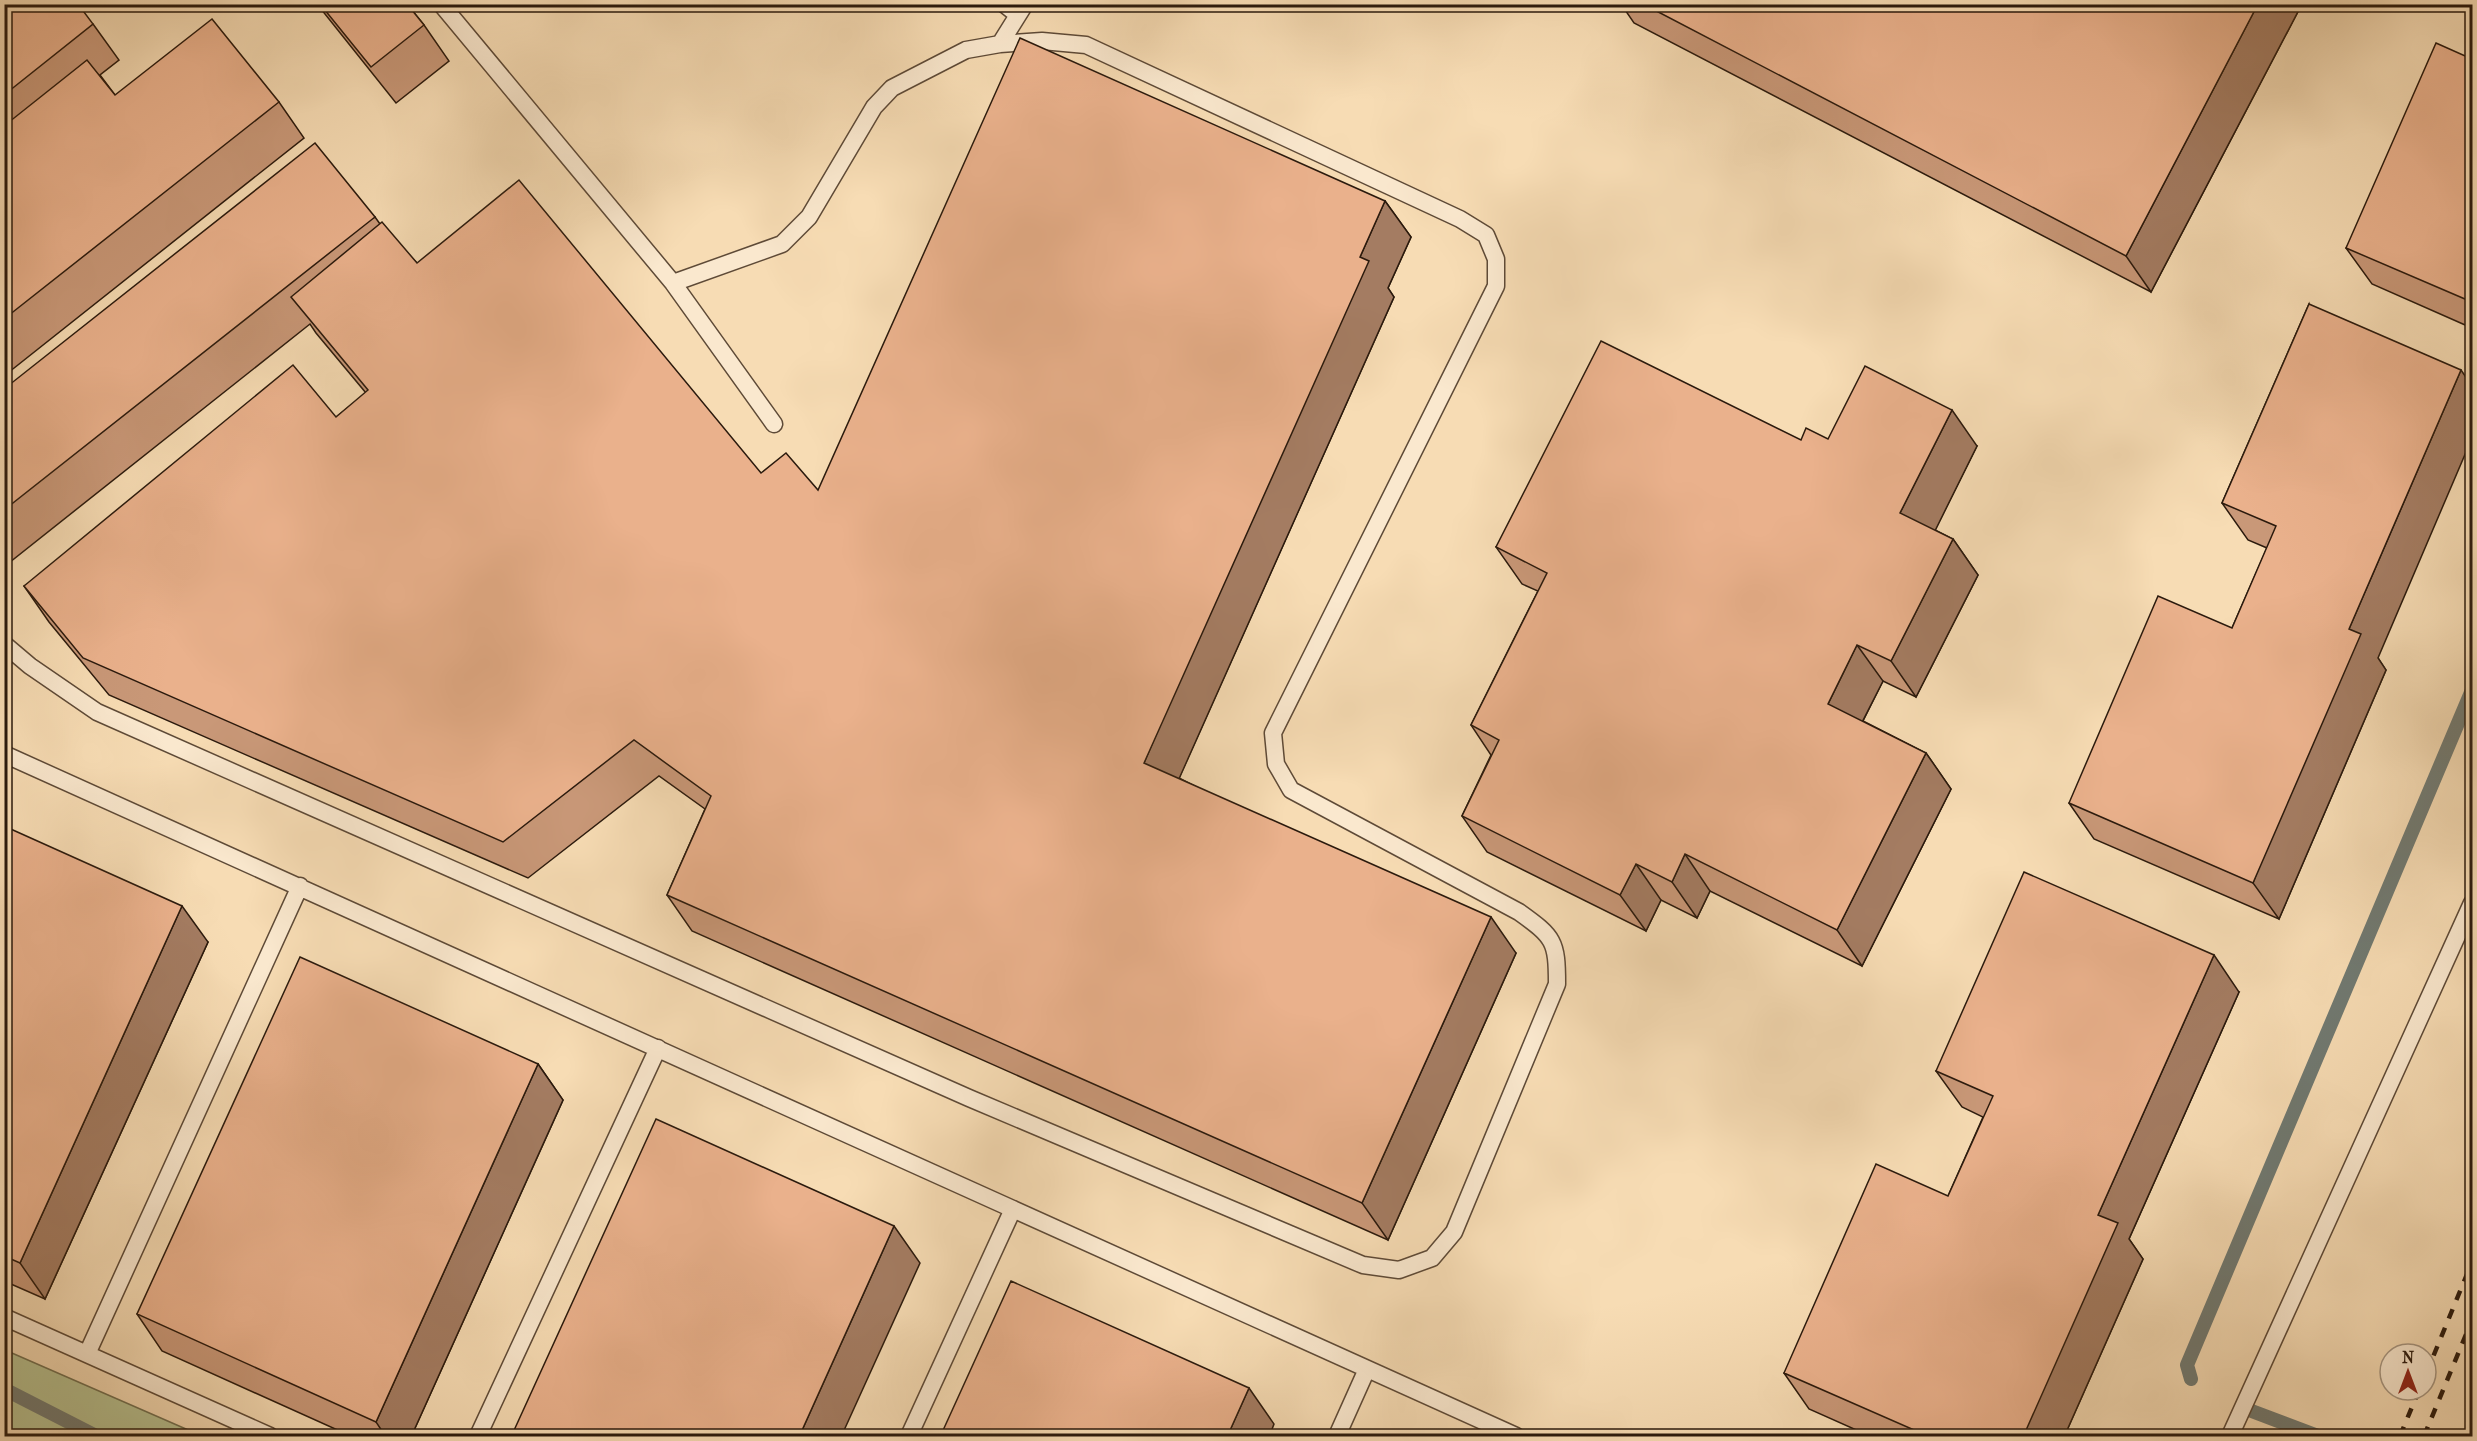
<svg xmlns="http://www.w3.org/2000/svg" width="2477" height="1441" viewBox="0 0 2477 1441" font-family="'IM FELL French Canon',serif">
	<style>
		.green { fill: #b7c291; stroke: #716e4f; stroke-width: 1.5 }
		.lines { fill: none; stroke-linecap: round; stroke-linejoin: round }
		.stream { stroke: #717a72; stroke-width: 14 }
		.service-casing { stroke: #5e4a37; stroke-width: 19 }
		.service { stroke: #fae8ce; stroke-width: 16 }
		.rail { stroke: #2b1a0d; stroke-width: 4.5; stroke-dasharray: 10 10; stroke-linecap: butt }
		.wall { fill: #c99878; stroke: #2b1a0d; stroke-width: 1.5 }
		.shaded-wall { fill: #a47c62; stroke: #2b1a0d; stroke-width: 1.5 }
		.building { fill: #eab18c; stroke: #2b1a0d; stroke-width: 1.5 }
	</style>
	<rect width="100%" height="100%" fill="#f7dcb4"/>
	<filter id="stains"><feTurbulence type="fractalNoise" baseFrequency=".00333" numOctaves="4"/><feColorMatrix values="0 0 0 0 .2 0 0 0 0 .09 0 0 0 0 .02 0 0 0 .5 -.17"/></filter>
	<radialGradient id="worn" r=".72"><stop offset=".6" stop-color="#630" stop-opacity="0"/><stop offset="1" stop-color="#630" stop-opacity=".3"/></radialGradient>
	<path class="green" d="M5 1350 202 1436H5Z"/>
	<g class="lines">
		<path class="stream" d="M2191 1379 2187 1365 2472 690
			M4 1389 96 1436
			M2249 1410 2318 1436"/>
		<g class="service-casing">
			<path id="service" d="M441 4 673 283 774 424
				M1004 4 1018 15
				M1000 44 1025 4
				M4 644 30 666 97 712 969 1098 1363 1265 1399 1270 1432 1258 1454 1232 1557 984C1557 941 1554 937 1519 912L1291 790 1276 764 1273 733 1496 286V259L1486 235 1460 219 1086 45 1042 41 1000 44 966 50 892 88 874 107 809 217 782 244 673 283
				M4 754 1516 1436
				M4 1317 270 1436
				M87 1354 300 886
				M478 1436 658 1048
				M909 1436 1013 1209
				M1337 1436 1367 1369
				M2230 1436 2472 903"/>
		</g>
		<use href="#service" class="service"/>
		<path class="rail" d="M2426 1374 2472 1262
			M2400 1436 2419 1390
			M2424 1436 2472 1320"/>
	</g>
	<path class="wall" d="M4 4 93 24 119 60 100 75 115 95 279 102 304 138 4 376Z
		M317 4H407L424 25 449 61 396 103Z
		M1621 4H2302L2151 292 1634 23Z
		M2472 59V328L2372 284 2346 248Z
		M1385 201 1411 237 1388 288 1394 297 1179 778 1516 953 1388 1240 692 931 667 895 705 809 659 776 528 878 109 695 49 622 24 586 336 417 366 393 316 333 310 324 5 566H4V389L375 217 380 224 417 263 761 473 818 490Z
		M2309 304 2378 658 2386 670 2279 919 2094 839 2069 803 2232 628 2267 548 2248 540 2222 503Z
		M1801 440 1977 446 1935 530 1953 539 1978 575 1916 697 1883 681 1863 721 1926 753 1951 789 1862 966 1710 891 1697 918 1661 900 1646 931 1487 852 1462 816 1491 755 1471 725 1538 591 1522 584 1496 547Z
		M4 826 208 942 45 1299 4 1281Z
		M2239 992 2129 1239 2143 1259 2064 1437H1872L1809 1409 1784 1373 1948 1196 1983 1117 1962 1107 1936 1071Z
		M538 1064 563 1100 411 1437H353L162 1351 137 1314Z"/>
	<path class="shaded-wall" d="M2258 4H2302L2151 292 2126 256Z
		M1385 201 1411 237 1388 288 1394 297 1170 799 1144 763 1360 257Z
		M2461 370 2472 386V438L2378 658 2386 670 2279 919 2253 883 2349 629Z
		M1952 410 1977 446 1926 549 1900 513Z
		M1953 539 1978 575 1916 697 1891 661Z
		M1857 645 1883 681 1853 740 1828 704Z
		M1926 753 1951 789 1862 966 1837 930Z
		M1685 854 1710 891 1697 918 1672 882Z
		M1636 864 1661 900 1646 931 1620 895Z
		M182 906 208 942 45 1299 20 1263Z
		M1491 917 1516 953 1388 1240 1362 1203Z
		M2214 955 2239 992 2129 1239 2143 1259 2064 1437H2023L2098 1215Z
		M538 1064 563 1100 411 1437H386L376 1422Z
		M894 1226 920 1263 841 1437H799Z
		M1249 1388 1274 1424 1269 1437H1227Z"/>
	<path class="building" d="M4 4H78L93 24 4 95Z
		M320 4H407L424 25 371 67Z
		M1643 4H2258L2126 256Z
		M212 19 279 102 4 319V126L87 60 115 95Z
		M1020 38 1385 201 1360 257 1369 261 1144 763 1491 917 1362 1203 667 895 711 796 634 740 503 842 83 658 24 586 293 365 336 417 368 390 291 297 382 222 417 263 519 180 761 473 786 453 818 490Z
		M2436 43 2472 59V302L2346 248Z
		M315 143 375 217 4 510V389Z
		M2309 304 2461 370 2349 629 2361 634 2253 883 2069 803 2158 596 2232 628 2276 526 2222 503Z
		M1601 341 1801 440 1806 428 1828 439 1865 366 1952 410 1900 513 1953 539 1891 661 1857 645 1828 704 1926 753 1837 930 1685 854 1672 882 1636 864 1620 895 1462 816 1499 740 1471 725 1547 573 1496 547Z
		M4 826 182 906 20 1263 4 1256Z
		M2024 872 2214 955 2098 1215 2118 1223 2023 1437H1930L1784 1373 1876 1164 1948 1196 1993 1096 1936 1071Z
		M300 957 538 1064 376 1422 137 1314Z
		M656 1119 894 1226 799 1437H511Z
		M1011 1281 1249 1388 1227 1437H940Z"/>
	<rect width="2477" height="1441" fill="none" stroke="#f7dcb4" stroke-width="24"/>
	<rect x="6" y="6" width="2465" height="1429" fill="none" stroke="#2b1a0d" stroke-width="3"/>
	<rect x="12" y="12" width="2453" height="1417" fill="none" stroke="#2b1a0d" stroke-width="1.5"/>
	<g transform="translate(2408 1372)"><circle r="28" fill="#fae8ce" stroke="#a79681" stroke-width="1.5"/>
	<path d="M0-4.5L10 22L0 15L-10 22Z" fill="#8f2418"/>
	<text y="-9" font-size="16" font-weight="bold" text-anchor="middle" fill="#2b1a0d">N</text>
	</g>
	<rect width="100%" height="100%" filter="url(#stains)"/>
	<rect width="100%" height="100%" fill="url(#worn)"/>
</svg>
